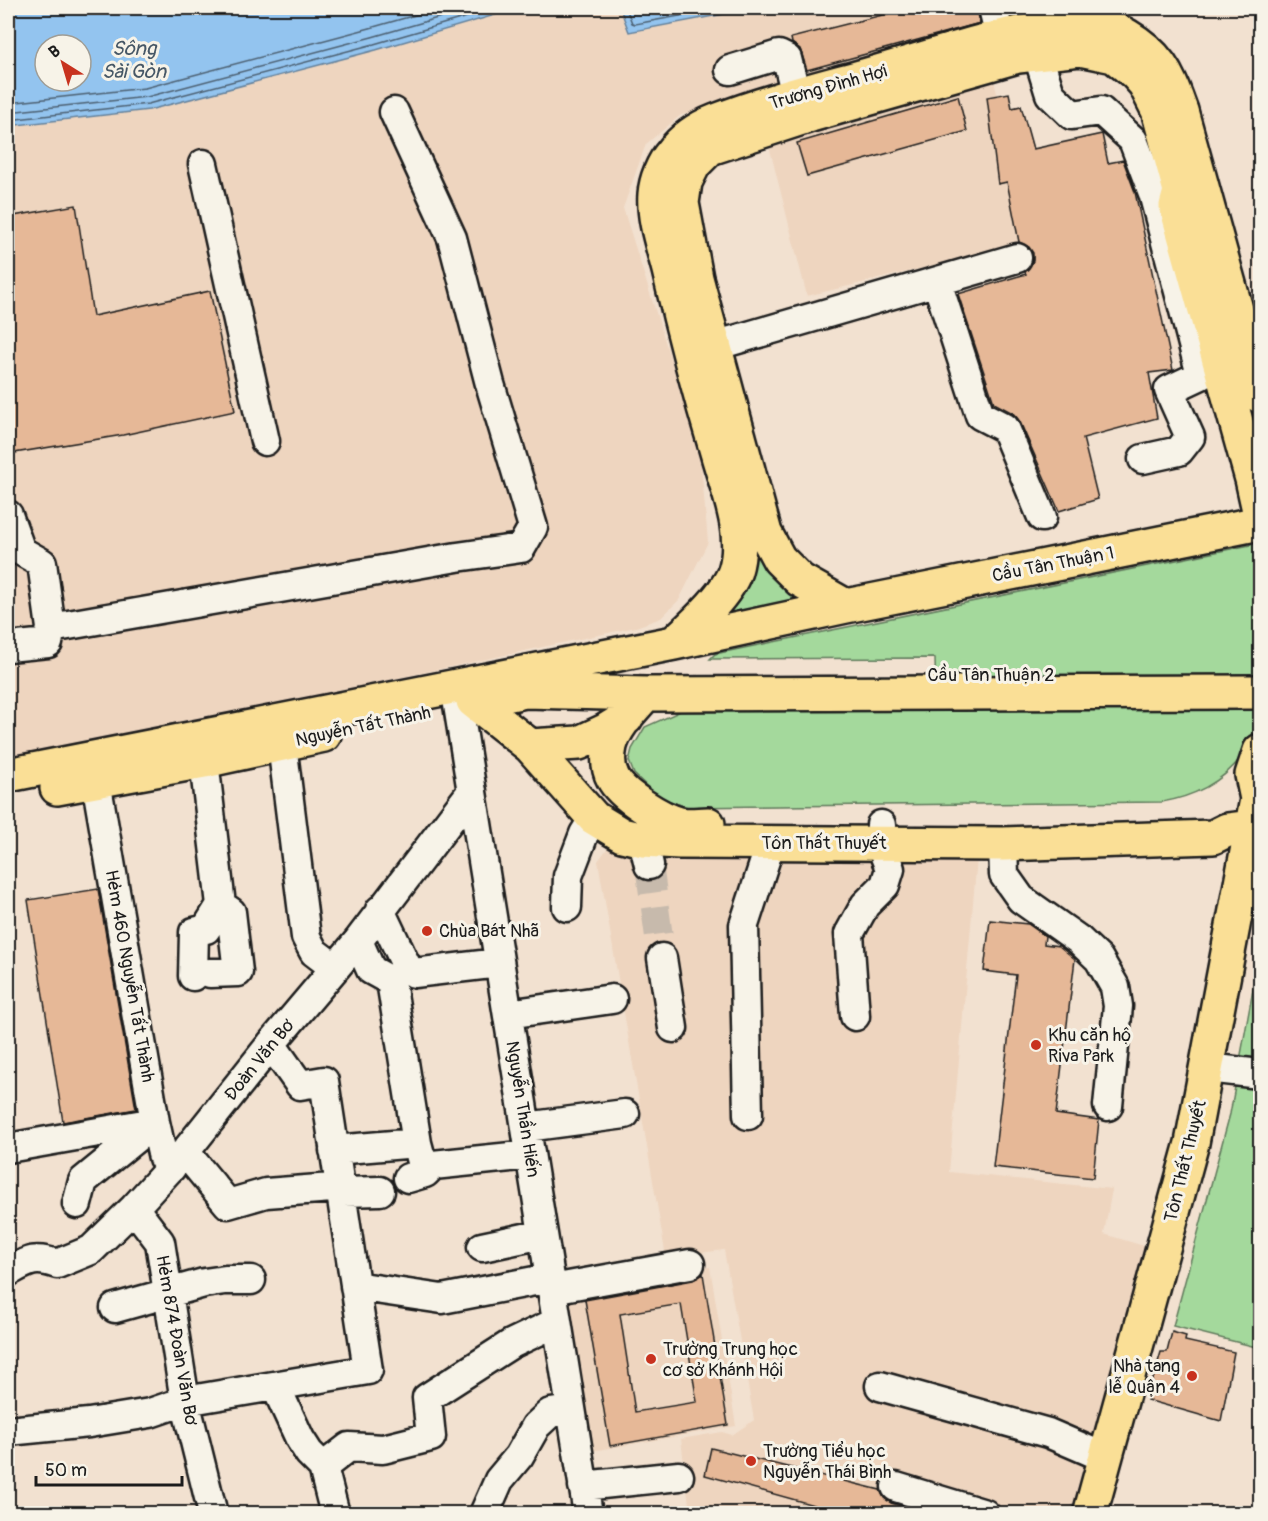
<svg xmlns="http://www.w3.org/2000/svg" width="1268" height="1521" viewBox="0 0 1268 1521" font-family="Pangolin,sans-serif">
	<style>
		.built { fill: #eed5bf }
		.green { fill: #a4d99c; stroke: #607a5c; stroke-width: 1.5 }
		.water { fill: #93c4ef; stroke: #63819b; stroke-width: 1.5; fill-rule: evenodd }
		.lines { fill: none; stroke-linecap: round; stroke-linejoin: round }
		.shore { stroke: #4c5f70; stroke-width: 1.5 }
		.building { fill: #e6b897; stroke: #1c1c1c; stroke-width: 1.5; fill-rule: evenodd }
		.minor-tunnel { stroke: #c7baac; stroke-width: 28; stroke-dasharray: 28 14; stroke-linecap: butt }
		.minor-casing { stroke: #1c1c1c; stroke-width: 33 }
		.major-casing { stroke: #1c1c1c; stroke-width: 38 }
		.minor { stroke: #f7f3e8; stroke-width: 28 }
		.major { stroke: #fadf96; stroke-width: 33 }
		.poi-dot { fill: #c8321e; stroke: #f7f3e8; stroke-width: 2 }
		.labels { text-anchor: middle; stroke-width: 6; stroke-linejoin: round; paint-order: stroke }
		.street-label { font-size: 18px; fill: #1c1c1c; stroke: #f7f3e8 }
		.poi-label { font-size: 18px; fill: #1c1c1c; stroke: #f7f3e8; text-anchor: start }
		.water-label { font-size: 20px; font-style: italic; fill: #465766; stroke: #f7f3e8 }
	</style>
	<rect width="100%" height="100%" fill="#f2e1d0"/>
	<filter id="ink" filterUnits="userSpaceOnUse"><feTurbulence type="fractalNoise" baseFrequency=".0167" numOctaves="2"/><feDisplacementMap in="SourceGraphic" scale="12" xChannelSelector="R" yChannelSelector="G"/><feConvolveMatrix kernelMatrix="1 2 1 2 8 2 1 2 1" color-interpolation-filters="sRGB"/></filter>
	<g filter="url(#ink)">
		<path class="built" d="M519 8H620L629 32 756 8H1104L681 115 646 144 623 208 700 452 708 542 679 600 661 618 636 627 255 709 8 758V126L149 110 376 50Z
			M991 68 1032 242 807 296 767 138Z
			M614 839 977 858 949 1172 1112 1189 1104 1234 1154 1249 1076 1513H690L681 1439 722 1432 732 1435 754 1420 724 1250 666 1257 598 861Z
			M710 1267 736 1426 592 1451 566 1291Z"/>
		<path class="green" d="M1260 543 1254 732C1250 740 1247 751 1241 757 1222 783 1192 797 1162 802L688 807 667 800 653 792 634 774 629 761 632 749 645 727 681 711 829 702 936 701 935 658 710 659 715 654Z
			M759 545 810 599 726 616C747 589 752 579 759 545Z
			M1255 979 1260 980V1348L1173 1326 1230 1114Z"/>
		<path class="water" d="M8 8H519L376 50 149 110 8 126ZM45 45H81V81H45Z
			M620 8H756L629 32Z"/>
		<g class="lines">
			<path class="shore" d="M626 8 632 23 635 24 724 8
				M8 103 145 88 370 28 440 8
				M8 112 147 97 372 37 472 8
				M8 120 148 104 374 44 498 8"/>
		</g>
		<path class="building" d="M910 8H977L980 23 807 70 800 49 792 43 791 38Z
			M1009 93 1012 108 1021 106 1033 149 1102 134 1108 163 1123 160 1135 192 1173 370 1149 373 1157 418 1083 438 1098 499 1059 511 1020 422 1013 413 994 403 958 294 1026 274 1025 272 1033 261V253L1029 247 1019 242 1007 182 998 184 987 97Z
			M958 96 967 131 807 176 797 143Z
			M76 205 93 316 210 291 235 411 123 435 8 454V217Z
			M98 889 136 1109 63 1122 28 900Z
			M990 920 1028 924 1045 936 1044 944 1059 946 1075 959 1056 1114 1099 1120 1093 1178 993 1167 1016 975 984 971Z
			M703 1274 728 1425 610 1446 585 1300 693 1280ZM681 1304 697 1402 635 1412 620 1314Z
			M1172 1332 1186 1336 1185 1341 1234 1352 1221 1421 1147 1400 1161 1352H1167Z
			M711 1448 880 1490 884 1498 891 1503 927 1514H846L705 1475Z"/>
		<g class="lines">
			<path class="minor-tunnel" d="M649 865 662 958"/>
			<g class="minor-casing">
				<path id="minor" d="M993 8 1000 37
					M1037 52 1050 94 1072 115 1101 111 1133 140 1153 193 1201 375 1169 390 1190 437 1179 451 1143 459
					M730 70 779 55 787 59 796 95
					M203 164 265 441
					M937 282 980 415 1005 428 1042 517
					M714 346 1017 258
					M8 515 21 551 42 563 51 628 48 643 8 647
					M51 628 457 557 521 548 533 527 490 384 452 238 394 112
					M458 705 588 1514
					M282 744 306 937 314 952 335 968
					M204 761 221 905 231 912 238 972 210 973
					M96 781 155 1122 163 1158 171 1168
					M643 840 649 865
					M1003 844 1004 875 1021 899 1079 940 1099 959 1115 987 1118 1006 1108 1106
					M567 907 568 876 584 834 594 818
					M380 910 406 965
					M358 941 371 970 391 981 417 1143 425 1173
					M662 958 673 1028
					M414 973 499 963
					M193 976 194 932 206 929 221 905
					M508 1014 612 999
					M855 1016 849 934 865 905 885 885 890 869 880 843 881 825
					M1208 1068 1260 1074
					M748 1115 744 925 771 842
					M526 1127 625 1114
					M8 1148 155 1122
					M334 1150 417 1143
					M185 1152 228 1204 266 1193 332 1188 343 1192 380 1191
					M408 1178 425 1173 433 1165 530 1155
					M77 1204 83 1181 154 1123
					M134 1208 160 1242 185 1401 213 1514
					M482 1247 543 1234
					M8 1272C28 1261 34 1256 57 1264L91 1250 134 1208 185 1152 271 1044 358 941 472 791
					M355 1286 442 1299 550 1278
					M552 1289 690 1264
					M115 1308 204 1283 225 1280H251
					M880 1386 1048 1433 1106 1458
					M276 1387 300 1439 309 1453 323 1467 335 1514
					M8 1431 89 1423 150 1413 185 1401 368 1370 324 1081 300 1085 271 1044
					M323 1467 349 1447 383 1449 431 1437 427 1398 511 1344 557 1322
					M583 1486 679 1476
					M896 1487 985 1514
					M484 1514 499 1480 519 1456 536 1426 550 1413 571 1410"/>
			</g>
			<g class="major-casing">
				<path id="major" d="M846 606 800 580 779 559 765 533 696 278 682 203 685 182 694 164 710 148 811 115 1018 56 1080 49 1114 56 1135 73 1145 84 1158 110 1180 191 1176 206 1252 479 1260 515
					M674 643C692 626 727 595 735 571 747 533 727 489 717 452 699 392 683 331 669 270 663 246 653 219 655 194 656 180 663 163 672 153 683 138 698 128 716 121 769 100 826 87 881 71 937 55 994 35 1052 27 1063 25 1075 23 1085 23 1113 23 1145 44 1160 65 1170 79 1175 95 1181 111L1260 396
					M646 694C633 709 615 726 610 746 608 756 608 769 613 778 621 795 662 820 680 824 689 826 699 824 708 824
					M500 696 525 691 646 694 1260 692
					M473 701 530 746 594 818 622 835 643 840 679 842 1003 844 1213 837 1227 830 1251 827
					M530 746 579 743 605 731 626 718
					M8 775 674 643 846 606 1260 523
					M57 788 204 761 324 735
					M1090 1514 1192 1143 1257 799 1252 775 1260 751"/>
			</g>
			<use href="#minor" class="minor"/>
			<use href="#major" class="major"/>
		</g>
	</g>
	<g class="poi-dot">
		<circle cx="427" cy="931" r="6"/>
		<circle cx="1036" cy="1045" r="6"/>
		<circle cx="651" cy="1359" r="6"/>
		<circle cx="1192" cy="1376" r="6"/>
		<circle cx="751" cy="1461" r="6"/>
	</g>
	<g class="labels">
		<g class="street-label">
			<text transform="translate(828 87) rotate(-16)" y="6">Trương Đình Hợi</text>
			<text transform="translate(1053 564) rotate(-11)" y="6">Cầu Tân Thuận 1</text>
			<text x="991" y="681">Cầu Tân Thuận 2</text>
			<text transform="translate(363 726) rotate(-12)" y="6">Nguyễn Tất Thành</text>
			<text x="824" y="849">Tôn Thất Thuyết</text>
			<text transform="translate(130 976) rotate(80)" y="6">Hẻm 460 Nguyễn Tất Thành</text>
			<text transform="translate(259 1060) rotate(-51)" y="6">Đoàn Văn Bơ</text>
			<text transform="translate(523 1109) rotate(81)" y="6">Nguyễn Thần Hiến</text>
			<text transform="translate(1185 1161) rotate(-76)" y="6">Tôn Thất Thuyết</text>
			<text transform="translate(177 1340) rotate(80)" y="6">Hẻm 874 Đoàn Văn Bơ</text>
		</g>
		<g class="poi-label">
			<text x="439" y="937">Chùa Bát Nhã</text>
			<text x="1048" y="1041">Khu căn hộ<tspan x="1048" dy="21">Riva Park</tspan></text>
			<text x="663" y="1355">Trường Trung học<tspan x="663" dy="21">cơ sở Khánh Hội</tspan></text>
			<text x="1180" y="1372" text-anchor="end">Nhà tang<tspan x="1180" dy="21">lễ Quận 4</tspan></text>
			<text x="763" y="1457">Trường Tiểu học<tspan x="763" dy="21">Nguyễn Thái Bình</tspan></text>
		</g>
		<g class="water-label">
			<text x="134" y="55">Sông<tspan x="134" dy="23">Sài Gòn</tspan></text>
		</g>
	</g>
	<rect width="1268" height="1521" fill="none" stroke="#f7f3e8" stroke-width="30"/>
	<rect x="15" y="15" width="1238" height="1491" fill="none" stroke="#1c1c1c" stroke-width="2" filter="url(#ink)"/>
	<g transform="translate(63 63) rotate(323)"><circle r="28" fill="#f7f3e8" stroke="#9f9d96" stroke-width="1.5"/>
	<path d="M0-4.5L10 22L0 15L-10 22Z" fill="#c8321e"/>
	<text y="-9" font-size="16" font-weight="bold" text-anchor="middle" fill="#1c1c1c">B</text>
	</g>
	<path d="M36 1476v9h146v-9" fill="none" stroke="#1c1c1c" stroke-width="3"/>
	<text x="45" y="1476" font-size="18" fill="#1c1c1c" stroke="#f7f3e8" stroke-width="4.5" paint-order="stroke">50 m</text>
</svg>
